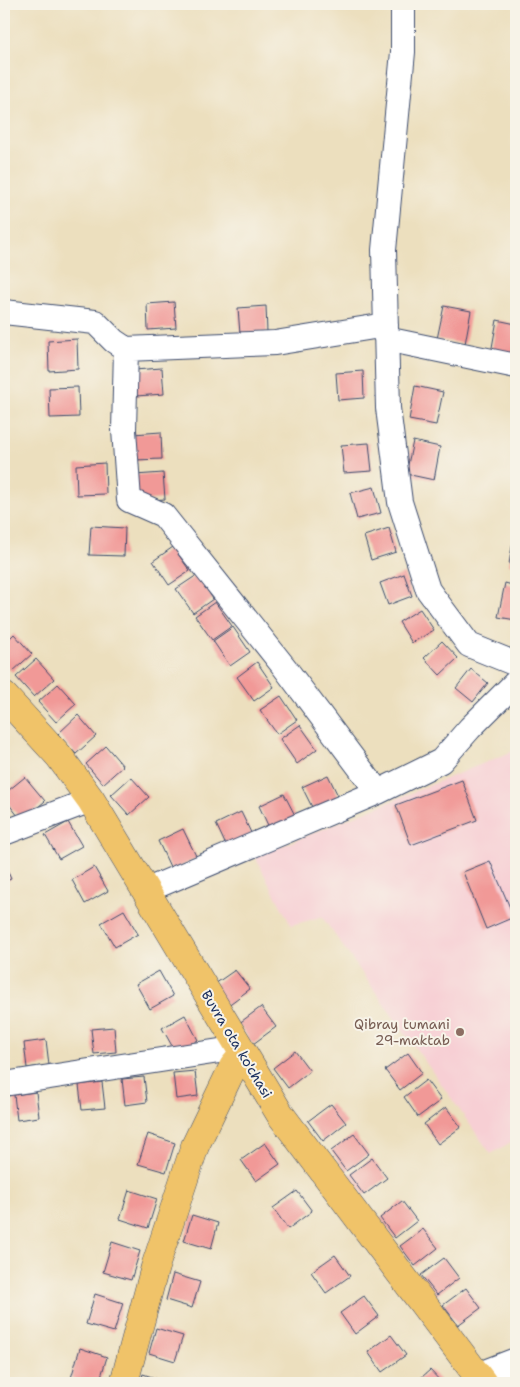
<svg xmlns="http://www.w3.org/2000/svg" width="520" height="1387" viewBox="0 0 520 1387" font-family="'Shantell Sans',sans-serif">
	<style>
		.built { fill: #f7cfd4 }
		.building { fill: #f19997 }
		.lines { fill: none; stroke-linecap: round; stroke-linejoin: round }
		.minor-casing { stroke: #3a496c; stroke-width: 26 }
		.major-casing { stroke: #3a496c; stroke-width: 29 }
		.minor { stroke: #fff; stroke-width: 24 }
		.major { stroke: #f0c369; stroke-width: 28 }
		.education-dot { fill: #8d6e63; stroke: #f7f3e8; stroke-width: 2 }
		.labels { text-anchor: middle; stroke-width: 4; stroke-linejoin: round; paint-order: stroke }
		.education-label { font-size: 14px; fill: #785e54; stroke: #f7f3e8; text-anchor: end }
		.street-label { font-size: 14px; fill: #1b2f5e; stroke: #f7f3e8 }
	</style>
	<rect width="100%" height="100%" fill="#f7f3e8"/>
	<filter id="ink" filterUnits="userSpaceOnUse"><feTurbulence type="fractalNoise" baseFrequency=".02" numOctaves="2"/><feDisplacementMap in="SourceGraphic" scale="10" xChannelSelector="R" yChannelSelector="G"/><feConvolveMatrix kernelMatrix="1 2 1 2 8 2 1 2 1" color-interpolation-filters="sRGB"/></filter>
	<filter id="wash" filterUnits="userSpaceOnUse"><feTurbulence type="fractalNoise" baseFrequency=".0096" numOctaves="4" result="noise"/><feDisplacementMap in="SourceGraphic" scale="20" xChannelSelector="R" yChannelSelector="G"/><feGaussianBlur stdDeviation="1.12" result="paint"/><feColorMatrix in="noise" values="0 0 0 0 0 0 0 0 0 0 0 0 0 0 0 0 0 1.4 0 .05"/><feComposite in="paint" operator="in"/></filter>
	<g filter="url(#wash)">
		<rect width="100%" height="100%" fill="#ecdfbe"/>
		<path class="built" d="M516 750V1139L491 1154 322 917 291 925 255 857Z"/>
		<g id="blocks">
			<path class="building" d="M174 302 176 328 148 330 147 304Z
				M266 306 267 332 240 334 238 308Z
				M444 306 471 311 465 344 437 339Z
				M497 320 516 324V358L491 353Z
				M77 339 78 369 49 371 48 341Z
				M162 368 164 394 136 396 134 370Z
				M363 371 364 398 338 400 336 373Z
				M415 386 443 392 436 425 409 420Z
				M78 387 79 417 50 418 49 388Z
				M161 432 162 459 135 460 133 434Z
				M413 441 440 447 434 480 406 474Z
				M369 443 372 471 344 473 341 445Z
				M105 463 106 494 77 495 76 465Z
				M163 473 165 499 137 501 135 475Z
				M374 487 381 513 357 519 350 493Z
				M91 526 125 528 124 556 89 555Z
				M389 528 396 552 371 560 364 536Z
				M515 529H516V565L509 564Z
				M173 547 190 571 169 585 153 561Z
				M404 574 412 596 388 605 380 583Z
				M197 575 213 599 193 613 176 589Z
				M505 583 516 586V620L498 617Z
				M215 602 232 626 212 640 195 616Z
				M420 609 434 630 412 643 399 622Z
				M4 624 9 630 4 635Z
				M233 627 250 652 230 666 213 641Z
				M14 634 32 654 12 672 4 663V644Z
				M442 641 458 658 440 675 424 658Z
				M36 659 54 679 34 697 16 677Z
				M257 662 274 687 254 701 237 677Z
				M471 669 488 683 473 702 456 688Z
				M58 684 76 704 56 722 38 702Z
				M281 696 297 720 277 734 260 710Z
				M78 715 96 736 76 754 58 734Z
				M300 725 317 749 297 764 280 739Z
				M106 746 123 766 103 784 86 764Z
				M328 775 342 804 317 817 302 787Z
				M25 777 45 801 22 821 4 798V794Z
				M131 777 149 797 129 815 111 795Z
				M462 780 477 820 411 845 396 805Z
				M284 794 299 823 273 836 259 806Z
				M241 812 255 841 230 854 216 824Z
				M68 822 82 846 59 859 45 835Z
				M183 829 197 858 172 871 158 841Z
				M490 861 514 917 486 929 463 872Z
				M4 863 11 879 4 882Z
				M94 867 108 891 85 904 72 880Z
				M124 910 138 934 115 947 101 923Z
				M235 970 250 989 227 1006 212 986Z
				M159 971 173 996 150 1009 136 984Z
				M261 1007 276 1027 253 1044 238 1024Z
				M185 1015 198 1040 176 1053 162 1028Z
				M114 1027 116 1052 94 1054 91 1029Z
				M46 1040 49 1065 27 1068 24 1043Z
				M295 1051 310 1071 288 1088 273 1068Z
				M4 1053H6L9 1078H4Z
				M408 1053 422 1073 400 1090 385 1070Z
				M195 1071 198 1096 176 1099 173 1073Z
				M144 1077 147 1102 125 1105 122 1079Z
				M426 1080 441 1100 418 1117 404 1097Z
				M102 1082 105 1108 82 1110 79 1085Z
				M36 1092 39 1117 17 1120 14 1095Z
				M331 1104 346 1123 323 1141 308 1121Z
				M446 1107 461 1127 438 1144 424 1124Z
				M148 1134 175 1143 166 1172 138 1164Z
				M354 1134 369 1154 346 1171 331 1151Z
				M265 1143 280 1164 256 1181 241 1160Z
				M372 1158 387 1178 364 1195 349 1175Z
				M129 1190 157 1199 148 1228 120 1219Z
				M297 1191 312 1211 288 1229 273 1208Z
				M402 1201 417 1221 395 1238 380 1218Z
				M192 1215 218 1223 211 1249 184 1241Z
				M423 1229 438 1248 415 1266 400 1246Z
				M112 1242 140 1251 131 1280 103 1272Z
				M335 1255 350 1276 326 1293 311 1272Z
				M444 1258 459 1278 437 1295 421 1275Z
				M173 1274 200 1282 192 1308 166 1300Z
				M466 1288 481 1308 458 1325 443 1305Z
				M95 1294 123 1303 114 1332 86 1324Z
				M364 1296 379 1316 355 1334 340 1313Z
				M156 1328 183 1336 175 1361 149 1353Z
				M391 1335 406 1355 382 1372 368 1352Z
				M80 1348 107 1357 99 1383H89L71 1378Z
				M430 1370 442 1383H415Z
				M143 1374 170 1383H140Z
				M516 1376V1383H499Z"/>
		</g>
	</g>
	<g filter="url(#ink)">
		<use href="#blocks" fill-opacity="0" stroke="#3a496c" stroke-width="1"/>
		<g class="lines">
			<g class="minor-casing">
				<path id="minor" d="M403 4V52L384 250 388 408 400 502 428 590 469 645 516 664
					M4 312 95 322 114 341 126 349 275 343 386 325
					M386 339 516 366
					M126 349 124 430 129 500 163 515 285 668 378 792
					M4 833 91 800
					M145 891 378 792 441 761 470 728 516 682
					M4 1084 239 1048
					M477 1375 516 1360"/>
			</g>
			<g class="major-casing">
				<path id="major" d="M4 696 59 756 91 800 280 1114 483 1383
					M124 1383 155 1267 195 1146 233 1067 243 1055"/>
			</g>
			<use href="#minor" class="minor"/>
			<use href="#major" class="major"/>
		</g>
	</g>
	<circle class="education-dot" cx="460" cy="1032" r="5"/>
	<g class="labels">
		<g class="education-label">
			<text x="450" y="1029">Qibray tumani<tspan x="450" dy="16">29-maktab</tspan></text>
		</g>
		<g class="street-label">
			<text transform="translate(237 1044) rotate(59)" y="5">Buvra ota ko'chasi</text>
		</g>
	</g>
	<rect width="520" height="1387" fill="none" stroke="#f7f3e8" stroke-width="20"/>
</svg>
